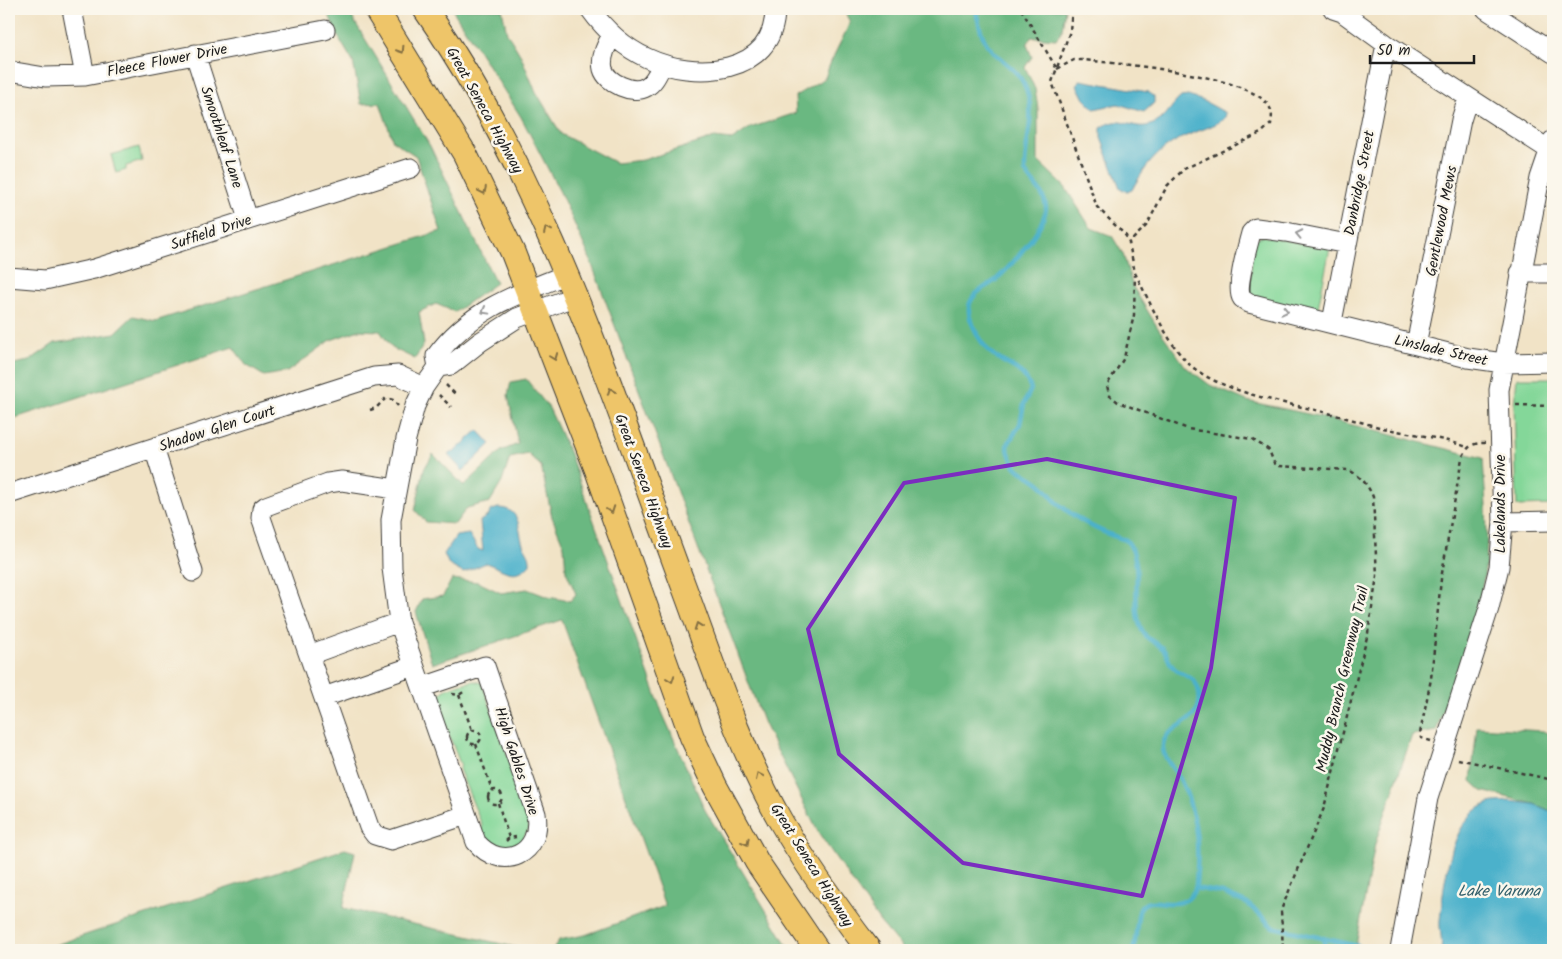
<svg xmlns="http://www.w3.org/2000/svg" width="1562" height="959" viewBox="0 0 1562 959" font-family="Kalam,sans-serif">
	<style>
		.green { fill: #84d799; stroke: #507a5a }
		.forest { fill: #6bb881; stroke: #446a4e }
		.water { fill: #4cb1cb; stroke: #346674 }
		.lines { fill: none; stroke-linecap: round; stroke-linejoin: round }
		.stream { stroke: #4cb1cb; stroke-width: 4.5 }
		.minor-casing { stroke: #3c3a36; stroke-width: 21 }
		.major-casing { stroke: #3c3a36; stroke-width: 26 }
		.path { stroke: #3c3a36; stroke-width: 2.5; stroke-dasharray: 4 4; stroke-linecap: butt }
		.minor { stroke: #fff; stroke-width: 19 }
		.major { stroke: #eec569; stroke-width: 24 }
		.oneway { stroke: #857042 }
		.oneway2 { stroke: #999 }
		.marked { fill: none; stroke: #7b2cbf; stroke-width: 4; stroke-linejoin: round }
		.labels { text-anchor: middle; stroke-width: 5; stroke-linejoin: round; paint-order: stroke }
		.street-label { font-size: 15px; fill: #1c1c1c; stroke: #fbf7ec }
		.water-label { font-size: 16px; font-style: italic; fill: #325f6b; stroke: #fbf7ec }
	</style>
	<rect width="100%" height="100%" fill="#fbf7ec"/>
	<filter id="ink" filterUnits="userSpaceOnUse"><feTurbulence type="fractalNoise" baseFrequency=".02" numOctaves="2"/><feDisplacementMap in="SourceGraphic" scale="10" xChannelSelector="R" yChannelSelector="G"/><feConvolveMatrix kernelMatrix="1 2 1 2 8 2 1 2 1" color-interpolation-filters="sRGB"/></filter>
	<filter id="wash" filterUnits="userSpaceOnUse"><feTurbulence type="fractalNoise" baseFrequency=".0096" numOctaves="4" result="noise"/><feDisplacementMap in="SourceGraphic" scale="20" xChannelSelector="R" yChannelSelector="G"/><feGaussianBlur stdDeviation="1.12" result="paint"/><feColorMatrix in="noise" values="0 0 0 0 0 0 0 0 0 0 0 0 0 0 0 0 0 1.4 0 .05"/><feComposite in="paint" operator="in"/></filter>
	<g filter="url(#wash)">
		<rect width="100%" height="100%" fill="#f1e3c6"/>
		<path class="green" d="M139 147 142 161 126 166V170L116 173 111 155Z
			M1262 236 1330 248 1317 313 1249 295 1253 244 1254 240Z
			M1517 378H1553V505L1517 506 1514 404Z
			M475 681 482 683 512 768 511 772 527 812 529 829 518 846 503 850C493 846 479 837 482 825L459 769 461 766 436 701C438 688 463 683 475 681Z"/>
		<path class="forest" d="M327 9H347L430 146 496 283 455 312 436 304 419 312 424 344 415 359 392 348 380 331 359 330 331 340 287 372 264 376 246 365 233 347 9 420V365L29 361 55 343 115 333 133 316 155 321 441 231 416 156 393 141 380 103 361 104 353 62 336 33Z
			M452 9H502L507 33 521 56 535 90 561 134 616 163 643 160 714 138 732 140 750 128 796 113 795 96 825 78C831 58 842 41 850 22L843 9H1065L1062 30 1056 39 1031 37 1027 45 1032 57 1025 67 1035 89 1038 108V161L1065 187 1091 228 1112 236 1123 254 1133 287 1158 328 1186 367 1210 385 1247 401 1313 415 1483 458C1485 498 1490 538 1484 577 1475 629 1453 681 1436 731L1412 735 1375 844 1355 950H904L880 922 818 832 764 724 588 254 560 192 521 117Z
			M526 379 549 408 570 454 662 712 705 810 790 950H553L559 940 585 935 665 906 562 620 432 664 416 612 422 599 443 596 452 579 478 582 501 593 527 589 548 597 570 601 576 594 566 571 564 546 552 517 541 466 528 454 510 458 502 482 490 502 467 508 455 524 426 522 415 510 424 469 433 454 464 486 501 451 518 444 508 395 511 382Z
			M1477 727 1543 731 1553 735V812L1534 804 1482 791 1471 781Z
			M345 849 355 852 343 908 528 950H40Z"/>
		<path class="water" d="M1080 80 1148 92 1154 96V103L1144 112 1118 104 1094 109 1084 99 1077 85Z
			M1188 96 1204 101 1226 113 1225 118C1214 127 1199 130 1186 136 1160 147 1145 166 1132 190L1127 192 1120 188 1101 138V128C1121 113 1131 131 1150 125 1165 121 1170 106 1181 97Z
			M478 430 491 444 463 471 448 455 451 452 453 453Z
			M498 508C520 508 518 526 522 541 524 550 531 553 530 564 515 581 503 569 486 563L463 573 449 565 444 554 456 536 469 534 478 549 483 551 480 521 489 515 490 511Z
			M1510 801 1534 804 1553 812V950H1441C1443 940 1439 930 1440 920 1444 885 1449 819 1487 804 1493 801 1503 802 1510 801Z"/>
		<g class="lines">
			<path class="stream" d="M975 9C979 21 981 39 990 48 1005 66 1021 69 1028 95 1035 121 1024 145 1025 171 1031 183 1045 192 1046 207 1046 226 1011 266 997 279 986 288 967 294 969 312 969 318 972 324 975 330 979 338 983 346 990 352 1006 368 1022 364 1031 389L1024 404 1020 424 1007 446C1015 475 1020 468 1039 483 1047 489 1052 499 1060 505 1079 521 1102 533 1126 540 1148 564 1126 610 1145 635 1149 641 1158 643 1163 649 1168 654 1168 663 1174 668 1184 678 1196 674 1199 693 1205 726 1161 724 1163 749 1164 760 1176 771 1181 781 1195 810 1199 839 1197 870 1196 876 1197 883 1195 889 1182 918 1149 890 1140 909 1136 917 1137 938 1133 950
				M1195 888 1223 893 1248 904 1273 927 1358 946
				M1324 938 1325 950"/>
		</g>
	</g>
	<g filter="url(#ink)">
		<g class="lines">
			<g class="minor-casing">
				<path id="minor" d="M72 9 85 76
					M590 9C605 30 623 47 647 58 693 80 775 76 775 9
					M1333 9 1342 12 1386 44 1548 149
					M1486 9 1553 53
					M612 35C607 44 600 57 603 69 607 83 633 95 646 87 654 83 658 73 662 65
					M195 54 248 219
					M9 71 45 77 85 76 325 30
					M1347 244 1286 232 1256 228 1251 233C1248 245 1235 289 1242 298 1244 300 1247 301 1249 303L1468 358 1503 363 1553 362
					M1520 273H1553
					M568 274C516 294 470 310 436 356L438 367 451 365 480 342 517 318 576 296
					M9 277 45 280 94 269 411 168
					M1332 322 1386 44
					M1416 345 1461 120 1468 98
					M154 448 193 572
					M396 489 342 481 328 483 266 506 262 509 261 518 369 827 375 835 391 840 466 815
					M9 494 374 377 398 375 424 387
					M1503 522 1553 521
					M309 655 399 622
					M423 687 485 666 536 814C543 854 502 873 476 842L399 622 392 568 391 520 406 439 415 406 424 387 438 367
					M324 697 414 666
					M1400 950 1428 798 1489 608 1499 567 1503 522 1499 390 1540 178 1553 140"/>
			</g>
			<g class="major-casing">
				<path id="major" d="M376 9 465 154 513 253 597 470 692 737 715 786 757 862 817 950
					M425 9C547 185 610 389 684 587 713 665 739 747 780 820 806 865 837 908 869 950"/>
			</g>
			<path class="path" d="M1021 9 1057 69
				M1072 9 1070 31 1052 82 1097 207 1126 236 1129 243 1135 273 1134 315 1124 358 1107 385 1109 395 1118 402 1188 429 1252 439 1269 450 1274 463 1279 466 1348 470C1361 476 1368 485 1373 497L1377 576 1368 633 1324 808 1281 910 1283 950
				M1057 69 1074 60H1083C1121 64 1246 74 1268 105 1273 111 1272 117 1271 124L1261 133 1184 169 1167 186 1147 225 1129 243
				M1135 273C1149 300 1171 352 1195 369 1221 389 1270 400 1302 407 1326 412 1350 419 1375 426 1406 434 1437 436 1467 447
				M446 385 457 396
				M439 395 451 407
				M1516 405 1553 406
				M370 410 376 408 386 398 393 400 398 406
				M452 694 459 695 465 691
				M459 695 472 730
				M467 737a7 7 0 1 1 14 0a7 7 0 1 1-14 0Z
				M1431 741 1421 738 1420 733 1431 679 1441 579 1462 458C1468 446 1472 443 1485 443
				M476 744 492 790
				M1458 759 1553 780
				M488 797a7 7 0 1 1 14 0a7 7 0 1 1-14 0Z
				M498 803 509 838
				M506 841 509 838 516 837"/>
			<use href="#minor" class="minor"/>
			<use href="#major" class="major"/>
		</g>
		<defs><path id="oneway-chevron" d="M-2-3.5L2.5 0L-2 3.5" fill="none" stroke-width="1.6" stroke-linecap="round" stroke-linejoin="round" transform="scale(1.25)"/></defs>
		<g class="oneway">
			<use href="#oneway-chevron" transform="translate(401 50) rotate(58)"/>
			<use href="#oneway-chevron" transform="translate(483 191) rotate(64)"/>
			<use href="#oneway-chevron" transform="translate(547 230) rotate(-115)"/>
			<use href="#oneway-chevron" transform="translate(554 357) rotate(69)"/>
			<use href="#oneway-chevron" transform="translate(611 391) rotate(-110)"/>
			<use href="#oneway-chevron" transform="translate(611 510) rotate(70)"/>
			<use href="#oneway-chevron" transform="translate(698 626) rotate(-110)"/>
			<use href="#oneway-chevron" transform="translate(671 679) rotate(70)"/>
			<use href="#oneway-chevron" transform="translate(759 776) rotate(-115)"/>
			<use href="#oneway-chevron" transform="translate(746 842) rotate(61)"/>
		</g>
		<g class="oneway2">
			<use href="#oneway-chevron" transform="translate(1299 234) rotate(-168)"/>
			<use href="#oneway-chevron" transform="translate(485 311) rotate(151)"/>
			<use href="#oneway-chevron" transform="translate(1285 311) rotate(13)"/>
		</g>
	</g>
	<path class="marked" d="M1047 459 1235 498 1211 668 1142 896 963 863 839 754 808 629 904 483Z"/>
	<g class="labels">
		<g class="street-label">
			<text transform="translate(167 60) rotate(-11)" y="5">Fleece Flower Drive</text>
			<text transform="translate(485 110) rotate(61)" y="5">Great Seneca Highway</text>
			<text transform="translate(222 137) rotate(72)" y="5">Smoothleaf Lane</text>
			<text transform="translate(1359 183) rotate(-79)" y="5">Danbridge Street</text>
			<text transform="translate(1441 221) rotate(-79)" y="5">Gentlewood Mews</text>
			<text transform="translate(211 232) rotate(-18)" y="5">Suffield Drive</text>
			<text transform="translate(1441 350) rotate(13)" y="5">Linslade Street</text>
			<text transform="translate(217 428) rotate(-18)" y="5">Shadow Glen Court</text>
			<text transform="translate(644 481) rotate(70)" y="5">Great Seneca Highway</text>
			<text transform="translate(1500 504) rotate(-90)" y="5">Lakelands Drive</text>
			<text transform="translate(1342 679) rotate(-77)" y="5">Muddy Branch Greenway Trail</text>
			<text transform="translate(517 761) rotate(72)" y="5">High Gables Drive</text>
			<text transform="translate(812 865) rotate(58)" y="5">Great Seneca Highway</text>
		</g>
		<g class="water-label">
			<text x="1499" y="896">Lake Varuna</text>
		</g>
	</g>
	<rect width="1562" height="959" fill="none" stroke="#fbf7ec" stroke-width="30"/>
	<path d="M1370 55v8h104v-8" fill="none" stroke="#1c1c1c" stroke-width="2.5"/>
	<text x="1377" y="55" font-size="15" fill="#1c1c1c" stroke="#fbf7ec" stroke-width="4" paint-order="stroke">50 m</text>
</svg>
